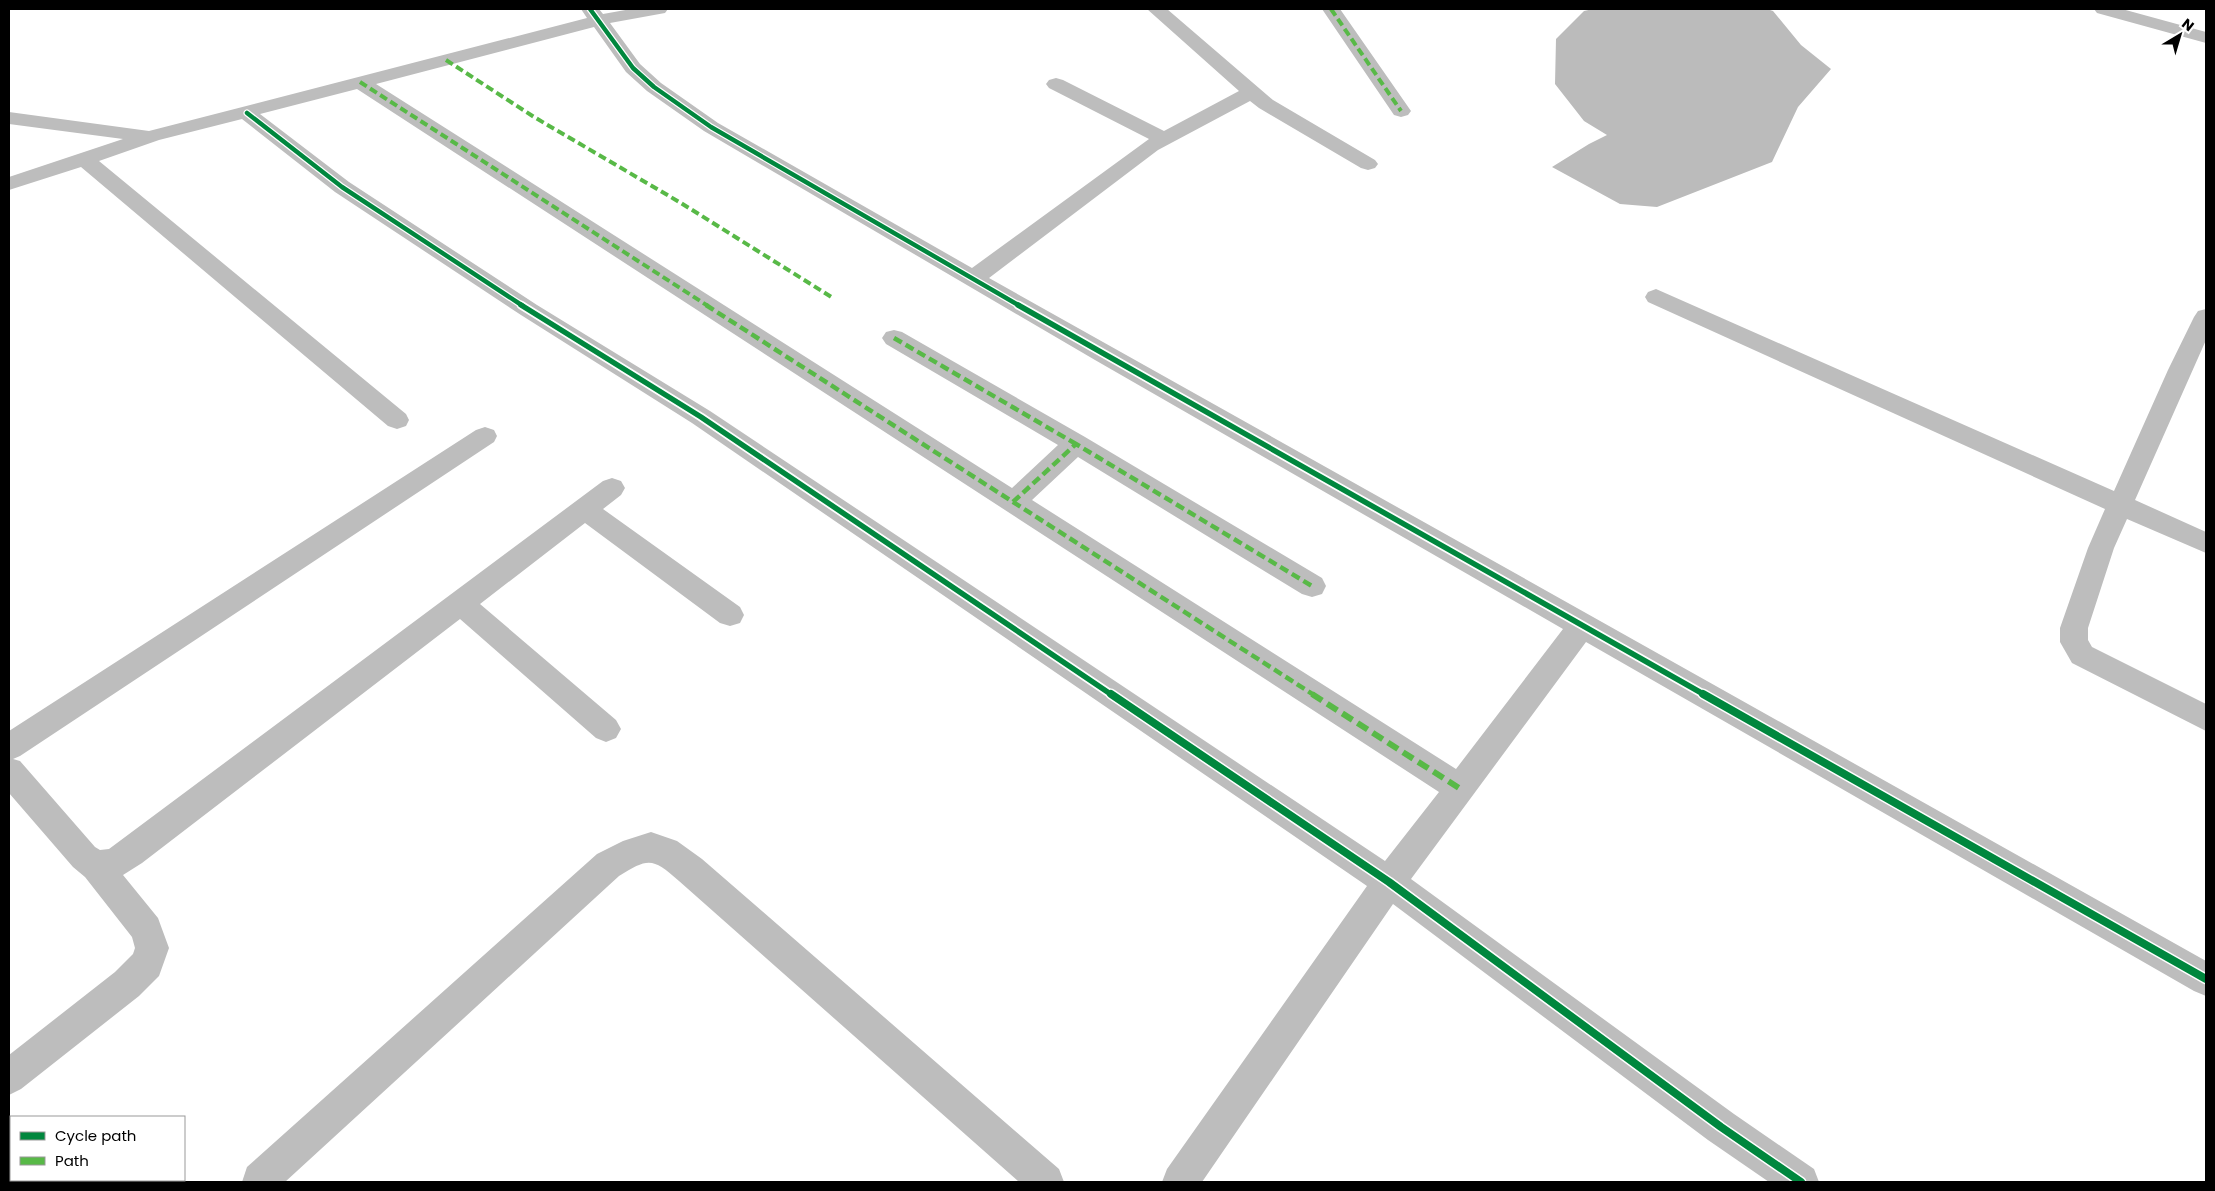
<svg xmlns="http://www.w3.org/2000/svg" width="2215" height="1191" viewBox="0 0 2215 1191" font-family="Poppins,sans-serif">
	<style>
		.water { fill: #bbb }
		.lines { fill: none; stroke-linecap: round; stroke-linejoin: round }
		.minor { fill: #bdbdbd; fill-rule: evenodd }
		.quiet-far2 { stroke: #58b947; stroke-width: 4; stroke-dasharray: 8 4; stroke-linecap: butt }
		.quiet-far1 { stroke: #58b947; stroke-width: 4.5; stroke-dasharray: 9 4.5; stroke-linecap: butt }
		.quiet { stroke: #58b947; stroke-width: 6; stroke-dasharray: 12 6; stroke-linecap: butt }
		.cycleway-far2-casing { stroke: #fff; stroke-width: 7 }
		.cycleway-far1-casing { stroke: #fff; stroke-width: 9 }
		.cycleway-casing { stroke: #fff; stroke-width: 11 }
		.cycleway-far2 { stroke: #00873e; stroke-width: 4.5 }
		.cycleway-far1 { stroke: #00873e; stroke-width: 5.5 }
		.cycleway { stroke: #00873e; stroke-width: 8 }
	</style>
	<rect width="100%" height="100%" fill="#fff"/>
	<path class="water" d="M1593 9H1767L1773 11 1801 45 1831 69 1798 107 1772 162 1657 207 1620 204 1552 167 1589 144 1607 135 1584 121 1555 84 1556 39 1584 11Z"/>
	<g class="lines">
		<path class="minor" d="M581 9H599L603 14 631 9H668L665 13 610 23 640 64 661 83 718 123 972 268 1149 139 1049 88 1046 84 1049 80 1056 78 1063 80 1164 131 1239 91 1147 9H1167L1273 100 1375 160 1378 164 1375 168 1368 170 1361 168 1259 108 1250 101 1158 150 989 278 2206 961V996L2194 991 1586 642 1411 879 1734 1114 1814 1169 1819 1182H1769L1708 1140 1393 904 1202 1182H1162L1167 1169 1367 886 692 423 521 315 335 192 242 119 159 140 99 161 406 414 409 420 406 426 397 429 388 426 81 167 9 190V177L123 139 9 124V112L149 131 587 18ZM594 27 626 72 647 91 704 131 1095 360 1563 629 1456 769 1032 500 1078 457 1302 594 1312 597 1322 594 1326 586 1322 578 1085 437 902 332 894 330 886 332 882 338 886 344 1058 445 1012 488 376 84ZM357 89 1439 792 1385 861 710 411 537 305 349 182 260 114Z
			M1322 9H1340L1411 111 1408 115 1401 117 1394 115Z
			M2094 9H2122L2206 32V43L2097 13Z
			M1656 289 2114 491 2168 370 2194 317 2198 311 2206 309V340L2135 500 2206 532V553L2127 519 2114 548 2088 628V640L2092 647 2206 704V731L2072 663 2060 642V628L2088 548 2105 509 1648 302 1645 297 1648 292Z
			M485 427 494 430 497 436 494 442 20 756 13 759 20 761 95 847 100 850 109 849 603 481 612 478 621 481 625 488 621 495 603 509 740 607 744 615 740 623 730 626 720 623 585 523 480 604 616 720 621 729 616 738 606 742 596 738 460 619 142 863 123 875 158 918 162 929 169 948 159 976 139 996 21 1089 9 1095V1055L115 972 133 954 135 948 132 937 85 877 73 867 9 793V731L476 430Z
			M651 832 677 841 702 859 1059 1169 1064 1182H1019L679 881C653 858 649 857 619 876L285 1182H242L247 1167 597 854 623 841Z"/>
		<path class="quiet-far2" d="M1331 9 1401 111
			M446 60 534 117 681 203 833 298
			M360 82 708 306"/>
		<path class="quiet-far1" d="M706 305 1314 695
			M894 338 1076 444
			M1013 502 1076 444 1312 586"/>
		<path class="quiet" d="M1312 694 1459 788"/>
		<g class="cycleway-far2-casing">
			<path id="cycleway-far2" d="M590 9 633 68 654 87 711 127 1020 306
				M247 113 342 187 523 306"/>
		</g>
		<g class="cycleway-far1-casing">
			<path id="cycleway-far1" d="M521 305 701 417 1112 695
				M1018 305 1705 695"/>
		</g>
		<g class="cycleway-casing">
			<path id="cycleway" d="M1111 694 1389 882 1721 1127 1801 1182
				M1703 694 2206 979"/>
		</g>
		<use href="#cycleway-far2" class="cycleway-far2"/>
		<use href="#cycleway-far1" class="cycleway-far1"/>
		<use href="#cycleway" class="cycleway"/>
	</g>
	<rect width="2215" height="1191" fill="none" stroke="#000000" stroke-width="20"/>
	<rect x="10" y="1116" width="175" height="65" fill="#ffffff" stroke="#999999"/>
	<rect x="20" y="1132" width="25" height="8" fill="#00873e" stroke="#999999"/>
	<text x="55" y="1141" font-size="15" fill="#000000">Cycle path</text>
	<rect x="20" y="1157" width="25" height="8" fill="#58b947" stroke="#999999"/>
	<text x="55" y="1166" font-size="15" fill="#000000">Path</text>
	<g transform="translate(2180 35) rotate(38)" stroke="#ffffff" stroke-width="4" paint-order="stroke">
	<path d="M0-4L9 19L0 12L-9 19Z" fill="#000000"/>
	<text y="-8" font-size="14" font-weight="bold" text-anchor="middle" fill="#000000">N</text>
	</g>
</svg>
